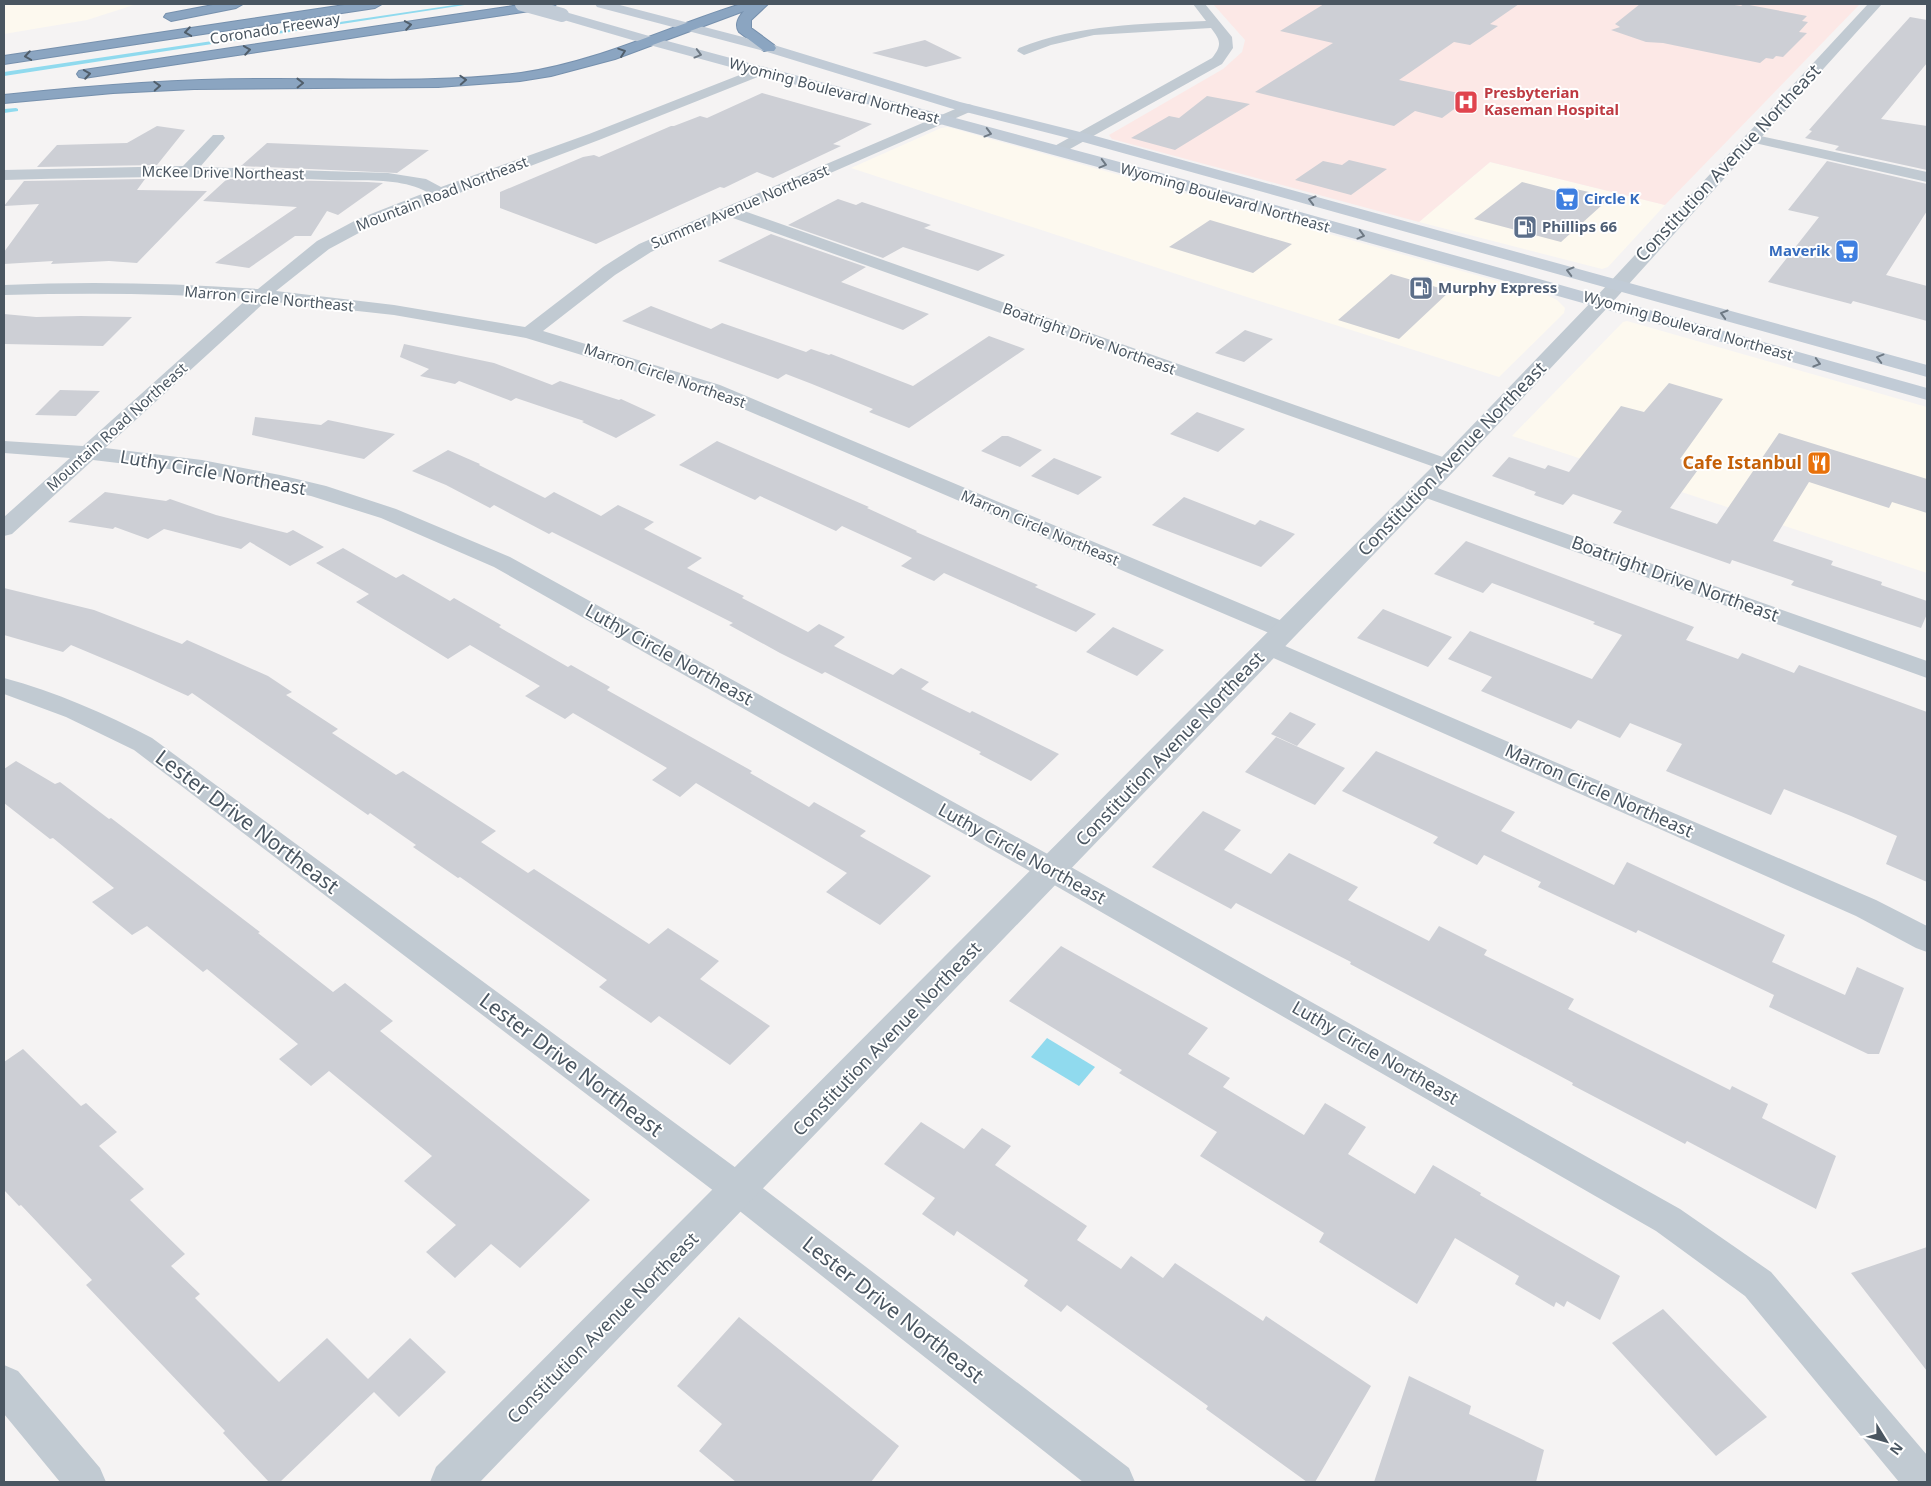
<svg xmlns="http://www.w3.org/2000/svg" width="1931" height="1486" viewBox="0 0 1931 1486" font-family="'Noto Sans',sans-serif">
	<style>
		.commercial { fill: #fdf9ef }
		.medical { fill: #fce8e6 }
		.water { fill: #90daee }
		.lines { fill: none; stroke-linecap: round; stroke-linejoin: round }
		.stream { fill: #90daee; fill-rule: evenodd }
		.building { fill: #cdcfd5 }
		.motorway-casing { stroke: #7690ad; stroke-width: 2 }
		.minor { fill: #c1cad2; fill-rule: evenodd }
		.tertiary { fill: #c1cad2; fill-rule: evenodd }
		.secondary { fill: #c1cbd6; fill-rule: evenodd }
		.motorway { fill: #8ba5c1; fill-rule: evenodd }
		.secondary-bridge { stroke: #c1cbd6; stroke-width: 14 }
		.oneway { stroke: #505e6b }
		.oneway2 { stroke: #6e7984 }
		.labels { text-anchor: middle; stroke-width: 4; stroke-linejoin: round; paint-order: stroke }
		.far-street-label { font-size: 15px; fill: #4a5661; stroke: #fff }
		.far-health-label { font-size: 15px; font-weight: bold; fill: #be3a42; stroke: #fff; text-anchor: start }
		.far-shop-label { font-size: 15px; font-weight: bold; fill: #366cbe; stroke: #fff; text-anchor: start }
		.far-service-label { font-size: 15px; font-weight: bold; fill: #4e5e75; stroke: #fff; text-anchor: start }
		.street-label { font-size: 18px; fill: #4a5661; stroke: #fff }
		.food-label { font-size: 18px; font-weight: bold; fill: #c56008; stroke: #fff; text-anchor: end }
		.near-street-label { font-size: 21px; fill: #4a5661; stroke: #fff }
	</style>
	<rect width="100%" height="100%" fill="#f5f3f3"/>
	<path class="commercial" d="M4 4H137L87 20 4 34Z
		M948 127 1547 295 1557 300 1565 308 1564 313 1499 377 1250 298 851 168 941 128Z
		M1490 162 1665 205 1608 267 1602 269 1419 222Z
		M1627 321 1927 407V573L1512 436 1623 322Z"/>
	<path class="medical" d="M1213 4H1860L1665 205 1490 162 1419 222 1112 139 1109 135 1223 69 1242 52 1245 40Z"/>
	<path class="water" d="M1047 1038 1095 1067 1079 1086 1031 1057Z"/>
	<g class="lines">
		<path class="stream" d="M461 4H471L4 76V72Z
			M16 108 18 109V111L4 113V109Z"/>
	</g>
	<path class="building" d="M1324 4H1519L1490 24 1498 26 1470 45 1454 42 1399 80 1472 96 1442 118 1415 111 1394 126 1255 92 1333 43 1280 31Z
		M1640 4H1728L1741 6 1744 4 1807 16 1802 21 1808 22 1799 32 1807 33 1783 57 1776 56 1773 59 1766 58 1760 63 1663 43 1646 42 1611 30 1620 27 1615 24Z
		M1910 17 1927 20V63L1881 119 1927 126V170L1835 150 1839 146 1805 138 1812 131 1809 130 1845 89Z
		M925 40 962 58 926 67 872 53Z
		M762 93 872 124 833 144 841 146 773 178 757 172 724 188 720 187 680 205 596 244 500 208V192L583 157 594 155 599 157 671 126H674L700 116 707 118Z
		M1207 96 1250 104 1175 150 1131 138 1169 116 1179 118Z
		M157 126 185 130 157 165 37 167 57 145 127 143Z
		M267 143 390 148 429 150 397 173 241 166Z
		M1349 160 1387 169 1351 195 1295 180 1323 161 1342 165Z
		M1827 161 1927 184V211L1886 275 1927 286V321L1853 301 1851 304 1768 282 1819 217 1788 210Z
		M145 179 137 190 207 191 137 263 109 261 51 264 53 261 4 264V252L39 204 4 206 24 181Z
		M227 179 367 182 383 183 338 215 327 211 311 236H295L249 268 215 263 297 207 203 201Z
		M1522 182 1564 193 1567 187 1611 197 1561 242 1474 219Z
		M838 199 856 205 862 202 931 225 924 228 1005 255 978 271 903 247 883 258 788 225Z
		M1210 220 1292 244 1253 273 1169 247Z
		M771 234 866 267 841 282 929 314 903 330 718 261Z
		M1391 274 1450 291 1399 339 1338 320Z
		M651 306 711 329 722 323 806 352 811 349 829 355 831 354 913 386 989 336 1025 349 909 428 869 412 873 409 812 384 786 374 778 379 622 321Z
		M4 314 36 317 81 316 132 317 103 346 4 344Z
		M1245 330 1273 339 1244 362 1215 353Z
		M404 344 494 363 552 385 560 381 619 400 621 399 656 415 616 438 582 422 584 421 516 398 511 401 459 381 455 384 420 376 429 369 400 357Z
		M1669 383 1723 399 1680 459 1700 467 1670 508 1717 524 1779 433 1927 479V513L1892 502 1889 508 1809 482 1773 541 1833 561 1831 565 1882 582 1881 585 1927 601V614L1921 628 1791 585 1794 581 1732 560 1730 564 1613 523 1622 511 1573 494 1563 505 1534 495 1536 492 1492 476 1509 457 1545 469 1548 465 1569 472 1621 406 1644 412Z
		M60 390 100 391 76 416 35 415Z
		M1197 412 1245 429 1218 452 1170 434Z
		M255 417 321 425 328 420 395 434 364 459 252 435Z
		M1002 436H1008L1042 450 1020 467 981 451Z
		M717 441 869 507 867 508 917 531 916 532 1038 585 1035 587 1096 614 1076 632 944 573 934 581 901 566 912 558 842 526 836 531 760 496 755 500 679 465Z
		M448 450 480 464 479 465 545 498 554 492 601 516 618 505 654 522 644 529 702 558 687 568 744 596 742 598 808 632 819 624 845 637 834 646 893 675 901 668 929 682 921 689 970 713 972 711 1059 754 1031 781 979 754 981 752 825 672 822 674 780 653 729 625 733 623 660 586 552 532 549 534 494 505 490 508 446 485 412 471Z
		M1054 458 1102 477 1078 495 1031 476Z
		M105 492 166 501 170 499 216 515 287 533 293 530 324 547 290 566 250 542 241 549 164 529 148 539 115 527 113 529 68 522Z
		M1184 497 1255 525 1260 520 1295 534 1261 567 1152 525Z
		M1466 541 1694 627 1686 640 1738 659 1742 653 1794 673 1799 665 1927 712V882L1886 864 1897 836 1851 816 1784 789 1771 815 1666 771 1682 744 1630 723 1620 738 1578 720 1571 729 1481 691 1492 677 1448 659 1470 631 1592 679 1622 635 1593 624 1595 622 1492 583 1483 593 1434 574Z
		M343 548 396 578 403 574 450 601 454 598 501 625 499 627 568 667 571 665 610 687 607 690 752 771 750 773 809 807 814 802 866 831 860 836 931 876 880 925 826 892 847 873 696 783 680 797 652 780 667 768 573 713 565 719 525 696 540 686 470 645 448 659 356 602 369 594 316 563Z
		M4 588 94 610 182 644 187 640 268 676 292 692 286 695 338 729 332 733 396 775 403 771 496 831 481 842 528 873 534 869 649 944 668 928 719 961 700 979 770 1026 730 1065 659 1016 651 1023 599 987 607 980 460 877 458 878 413 847 416 845 370 813 368 815 192 693 188 696 133 671 71 645 63 652 4 635Z
		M1383 609 1452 637 1428 667 1357 638Z
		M1113 627 1164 650 1137 676 1086 652Z
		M1290 712 1316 724 1297 746 1271 734Z
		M1276 737 1345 768 1315 805 1245 772Z
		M1376 751 1515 812 1501 831 1614 885 1627 862 1785 935 1772 962 1845 995 1857 967 1904 988 1879 1054H1868L1769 1007 1774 995 1638 930 1636 933 1538 887 1541 882 1484 855 1477 865 1433 843 1438 837 1342 791Z
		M16 761 55 784 60 782 109 819 111 818 260 932 258 933 333 992 345 983 393 1021 380 1031 590 1200 520 1268 491 1244 455 1278 426 1252 456 1225 404 1181 432 1156 329 1071 311 1086 279 1059 298 1044 207 969 203 972 147 926 132 935 92 902 114 888 53 838 50 839 4 803V769Z
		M1203 811 1241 830 1224 850 1271 874 1289 853 1358 887 1348 900 1429 941 1439 926 1487 950 1484 955 1574 999 1568 1009 1730 1090 1732 1086 1768 1104 1762 1118 1836 1156 1816 1209 1687 1141 1685 1144 1572 1085 1573 1083 1350 964 1351 962 1236 903 1231 909 1152 867Z
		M1061 946 1208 1028 1188 1054 1230 1078 1223 1087 1304 1135 1325 1103 1366 1127 1348 1154 1415 1194 1433 1165 1481 1193 1480 1195 1620 1276 1600 1320 1567 1301 1564 1307 1556 1302 1554 1307 1515 1284 1519 1276 1455 1238 1417 1304 1319 1242 1324 1233 1200 1156 1217 1132 1119 1073 1122 1070 1009 1001Z
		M23 1049 81 1106 86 1103 117 1132 99 1146 144 1189 130 1200 185 1254 171 1266 200 1294 195 1298 279 1382 327 1338 368 1379 410 1338 446 1372 399 1417 374 1392 280 1482H269L223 1433 225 1431 86 1285 92 1280 21 1205 19 1206 4 1190V1062Z
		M921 1122 964 1149 982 1128 1011 1146 995 1165 1087 1226 1077 1240 1121 1269 1131 1256 1163 1278 1175 1263 1263 1321 1266 1316 1371 1386 1315 1482H1307L1206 1409 1208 1406 1067 1305 1061 1312 1024 1286 1028 1280 957 1231 954 1236 922 1214 935 1198 884 1164Z
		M1927 1247V1371L1851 1273Z
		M1663 1309 1767 1417 1716 1456 1612 1343Z
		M739 1317 899 1446 871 1482H736L699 1451 722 1424 677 1386Z
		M1409 1376 1471 1406 1469 1414 1544 1450 1536 1482H1374Z"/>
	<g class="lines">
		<g class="motorway-casing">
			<path id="motorway" d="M218 4H243L236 8 171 21 164 17 166 14Z
				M351 4H382L375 8 4 64V56Z
				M526 4H557L550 8 84 78 79 77 77 74 79 71 84 70Z
				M741 4H768L751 20V28L774 45 776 48 774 51H764L739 32C734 24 739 17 744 11L615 59 551 76 520 81 438 87 194 89 113 93 4 103V95C88 86 172 79 257 79 343 78 435 84 521 73 598 62 667 27 741 4Z"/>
		</g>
		<path class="minor" d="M1193 4H1205L1232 37 1233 48 1222 64 1061 154H1051L1048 151 1051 148 1212 58C1222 45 1221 41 1211 28L1094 35 1051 45 1024 55 1017 51 1019 48C1080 24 1141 24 1206 21Z
			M760 67 767 71 765 74 599 140 370 227 329 249 276 291 394 305 525 327 603 267 639 244 967 104 972 105 974 108 972 111 744 211 1454 461 1458 465 1454 469 1447 471 1440 469 730 217 651 252 615 275 543 331 720 385 1294 626 1297 631 1294 636 1285 639 1276 636 706 393 526 338 394 315 266 301 105 448 202 460 280 475 326 486 396 509 510 557 1062 862 1680 1209 1771 1272 1927 1455V1482H1899L1745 1296 1656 1231 1042 878 494 567 381 518 311 496 202 473 93 460 12 534 4 536V517L70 458 4 453V441L83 446 247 299C166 293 85 293 4 295V285C88 281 174 283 258 289L317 241 358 219 427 192C400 177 361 181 330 180 221 175 113 177 4 180V170L183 166 213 135H223L225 138 200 167 388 173 426 179 441 187 589 134Z
			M1751 134 1927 172V182L1746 141 1744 138 1746 135Z
			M1423 483 1927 661V678L1415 494 1412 489 1415 484Z
			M1269 639 1876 900 1927 926V952L1916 948 1856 916 1260 652 1257 647 1260 642Z
			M4 678C56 692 104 713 152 738L751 1179 1129 1468 1135 1482H1083L727 1201 134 750 66 717 4 694Z
			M4 1365 18 1371 100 1468 106 1482H60L4 1414Z"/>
		<path class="tertiary" d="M1868 4H1882L1609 306 1455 470 480 1482H430L436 1467 1439 460 1595 298Z"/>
		<path class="secondary" d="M595 4H616L774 45 960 102 1088 134 1927 365V377L1076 140 950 108 764 51 597 7Z
			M562 11 656 38 1183 179 1927 388V400L1171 187 646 44 557 18 555 15Z"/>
		<use href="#motorway" class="motorway"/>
		<path class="secondary-bridge" d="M522 4 562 15"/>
	</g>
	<defs><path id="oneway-chevron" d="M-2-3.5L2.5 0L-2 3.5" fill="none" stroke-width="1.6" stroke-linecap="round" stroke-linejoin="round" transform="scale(1.25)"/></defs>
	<g class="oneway">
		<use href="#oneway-chevron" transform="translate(408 25) rotate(-9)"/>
		<use href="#oneway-chevron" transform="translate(188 32) rotate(171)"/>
		<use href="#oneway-chevron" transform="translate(247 50) rotate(-9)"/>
		<use href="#oneway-chevron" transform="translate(622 52) rotate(-19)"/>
		<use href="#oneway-chevron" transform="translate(28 56) rotate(171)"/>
		<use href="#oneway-chevron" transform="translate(87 74) rotate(-9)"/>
		<use href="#oneway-chevron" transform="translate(463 80) rotate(-3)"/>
		<use href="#oneway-chevron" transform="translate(300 83) rotate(-1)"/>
		<use href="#oneway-chevron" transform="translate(157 86) rotate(-3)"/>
	</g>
	<g class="oneway2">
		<use href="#oneway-chevron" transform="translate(698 54) rotate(15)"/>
		<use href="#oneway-chevron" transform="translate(988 133) rotate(15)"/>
		<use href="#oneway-chevron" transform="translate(1103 164) rotate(15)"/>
		<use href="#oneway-chevron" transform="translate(1312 200) rotate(-165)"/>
		<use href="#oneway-chevron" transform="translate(1361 235) rotate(15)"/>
		<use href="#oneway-chevron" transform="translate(1570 271) rotate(-165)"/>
		<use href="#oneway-chevron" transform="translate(1724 314) rotate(-164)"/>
		<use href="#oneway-chevron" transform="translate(1880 358) rotate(-165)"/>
		<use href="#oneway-chevron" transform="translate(1817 363) rotate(16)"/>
	</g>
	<defs>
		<g id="hospital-square" transform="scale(1.25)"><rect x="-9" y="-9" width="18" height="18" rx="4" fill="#e0444e" stroke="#fff"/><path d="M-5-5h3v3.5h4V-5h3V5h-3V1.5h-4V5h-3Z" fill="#fff"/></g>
		<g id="supermarket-square" transform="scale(1.25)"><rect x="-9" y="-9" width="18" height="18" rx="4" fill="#3f7fe0" stroke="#fff"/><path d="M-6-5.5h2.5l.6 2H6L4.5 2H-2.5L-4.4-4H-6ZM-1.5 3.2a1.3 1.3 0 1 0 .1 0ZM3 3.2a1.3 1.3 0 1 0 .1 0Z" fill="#fff"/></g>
		<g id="fuel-square" transform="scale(1.25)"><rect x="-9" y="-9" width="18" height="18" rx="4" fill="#5c6f8a" stroke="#fff"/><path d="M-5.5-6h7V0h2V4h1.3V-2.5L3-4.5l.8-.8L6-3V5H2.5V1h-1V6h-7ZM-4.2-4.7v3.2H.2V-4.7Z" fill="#fff"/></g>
		<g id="restaurant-square" transform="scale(1.25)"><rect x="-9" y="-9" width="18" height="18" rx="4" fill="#e8710a" stroke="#fff"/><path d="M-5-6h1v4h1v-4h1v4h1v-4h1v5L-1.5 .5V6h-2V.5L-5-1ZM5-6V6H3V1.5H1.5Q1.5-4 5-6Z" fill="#fff"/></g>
	</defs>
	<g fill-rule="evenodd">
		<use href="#hospital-square" x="1466" y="102"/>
		<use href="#supermarket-square" x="1567" y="199"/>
		<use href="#fuel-square" x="1525" y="227"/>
		<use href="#supermarket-square" x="1847" y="251"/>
		<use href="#fuel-square" x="1421" y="288"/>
		<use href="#restaurant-square" x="1819" y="463"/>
	</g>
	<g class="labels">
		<g class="far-street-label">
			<text transform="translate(275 29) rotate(-9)" y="5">Coronado Freeway</text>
			<text transform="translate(834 91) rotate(15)" y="5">Wyoming Boulevard Northeast</text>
			<text transform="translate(223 173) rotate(1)" y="5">McKee Drive Northeast</text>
			<text transform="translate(442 194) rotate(-21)" y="5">Mountain Road Northeast</text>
			<text transform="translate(1225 198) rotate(16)" y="5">Wyoming Boulevard Northeast</text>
			<text transform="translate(740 207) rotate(-23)" y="5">Summer Avenue Northeast</text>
			<text transform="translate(269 299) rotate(5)" y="5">Marron Circle Northeast</text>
			<text transform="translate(1688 326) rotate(16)" y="5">Wyoming Boulevard Northeast</text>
			<text transform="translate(1089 339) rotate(20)" y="5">Boatright Drive Northeast</text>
			<text transform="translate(665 376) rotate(19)" y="5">Marron Circle Northeast</text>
			<text transform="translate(117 427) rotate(-42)" y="5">Mountain Road Northeast</text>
			<text transform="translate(1040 528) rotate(23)" y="5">Marron Circle Northeast</text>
		</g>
		<g class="far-health-label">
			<text x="1484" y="98">Presbyterian<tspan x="1484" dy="17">Kaseman Hospital</tspan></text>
		</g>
		<g class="far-shop-label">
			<text x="1584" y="204">Circle K</text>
			<text x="1830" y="256" text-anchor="end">Maverik</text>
		</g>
		<g class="far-service-label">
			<text x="1542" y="232">Phillips 66</text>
			<text x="1438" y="293">Murphy Express</text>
		</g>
		<g class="street-label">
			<text transform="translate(1728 163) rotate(-47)" y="6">Constitution Avenue Northeast</text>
			<text transform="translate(1452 459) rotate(-46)" y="6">Constitution Avenue Northeast</text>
			<text transform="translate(213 473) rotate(10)" y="6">Luthy Circle Northeast</text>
			<text transform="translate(1675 579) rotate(20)" y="6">Boatright Drive Northeast</text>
			<text transform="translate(669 655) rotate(29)" y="6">Luthy Circle Northeast</text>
			<text transform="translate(1170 749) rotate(-46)" y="6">Constitution Avenue Northeast</text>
			<text transform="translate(1599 791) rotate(24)" y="6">Marron Circle Northeast</text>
			<text transform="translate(1022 854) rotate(29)" y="6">Luthy Circle Northeast</text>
			<text transform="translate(887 1039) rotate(-46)" y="6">Constitution Avenue Northeast</text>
			<text transform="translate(1375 1053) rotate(30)" y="6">Luthy Circle Northeast</text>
			<text transform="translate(603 1328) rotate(-45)" y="6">Constitution Avenue Northeast</text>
		</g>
		<g class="food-label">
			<text x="1802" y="469">Cafe Istanbul</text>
		</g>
		<g class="near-street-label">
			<text transform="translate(247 822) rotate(37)" y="7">Lester Drive Northeast</text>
			<text transform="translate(571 1065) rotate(37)" y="7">Lester Drive Northeast</text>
			<text transform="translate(893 1310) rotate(38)" y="7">Lester Drive Northeast</text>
		</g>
	</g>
	<rect width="1931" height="1486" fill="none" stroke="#4a5661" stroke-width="10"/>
	<g transform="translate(1886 1441) rotate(127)" stroke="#ffffff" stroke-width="4" paint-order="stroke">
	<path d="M0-4L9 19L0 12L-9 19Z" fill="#4a5661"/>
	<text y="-8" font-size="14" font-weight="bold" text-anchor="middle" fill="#4a5661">N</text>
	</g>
</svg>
